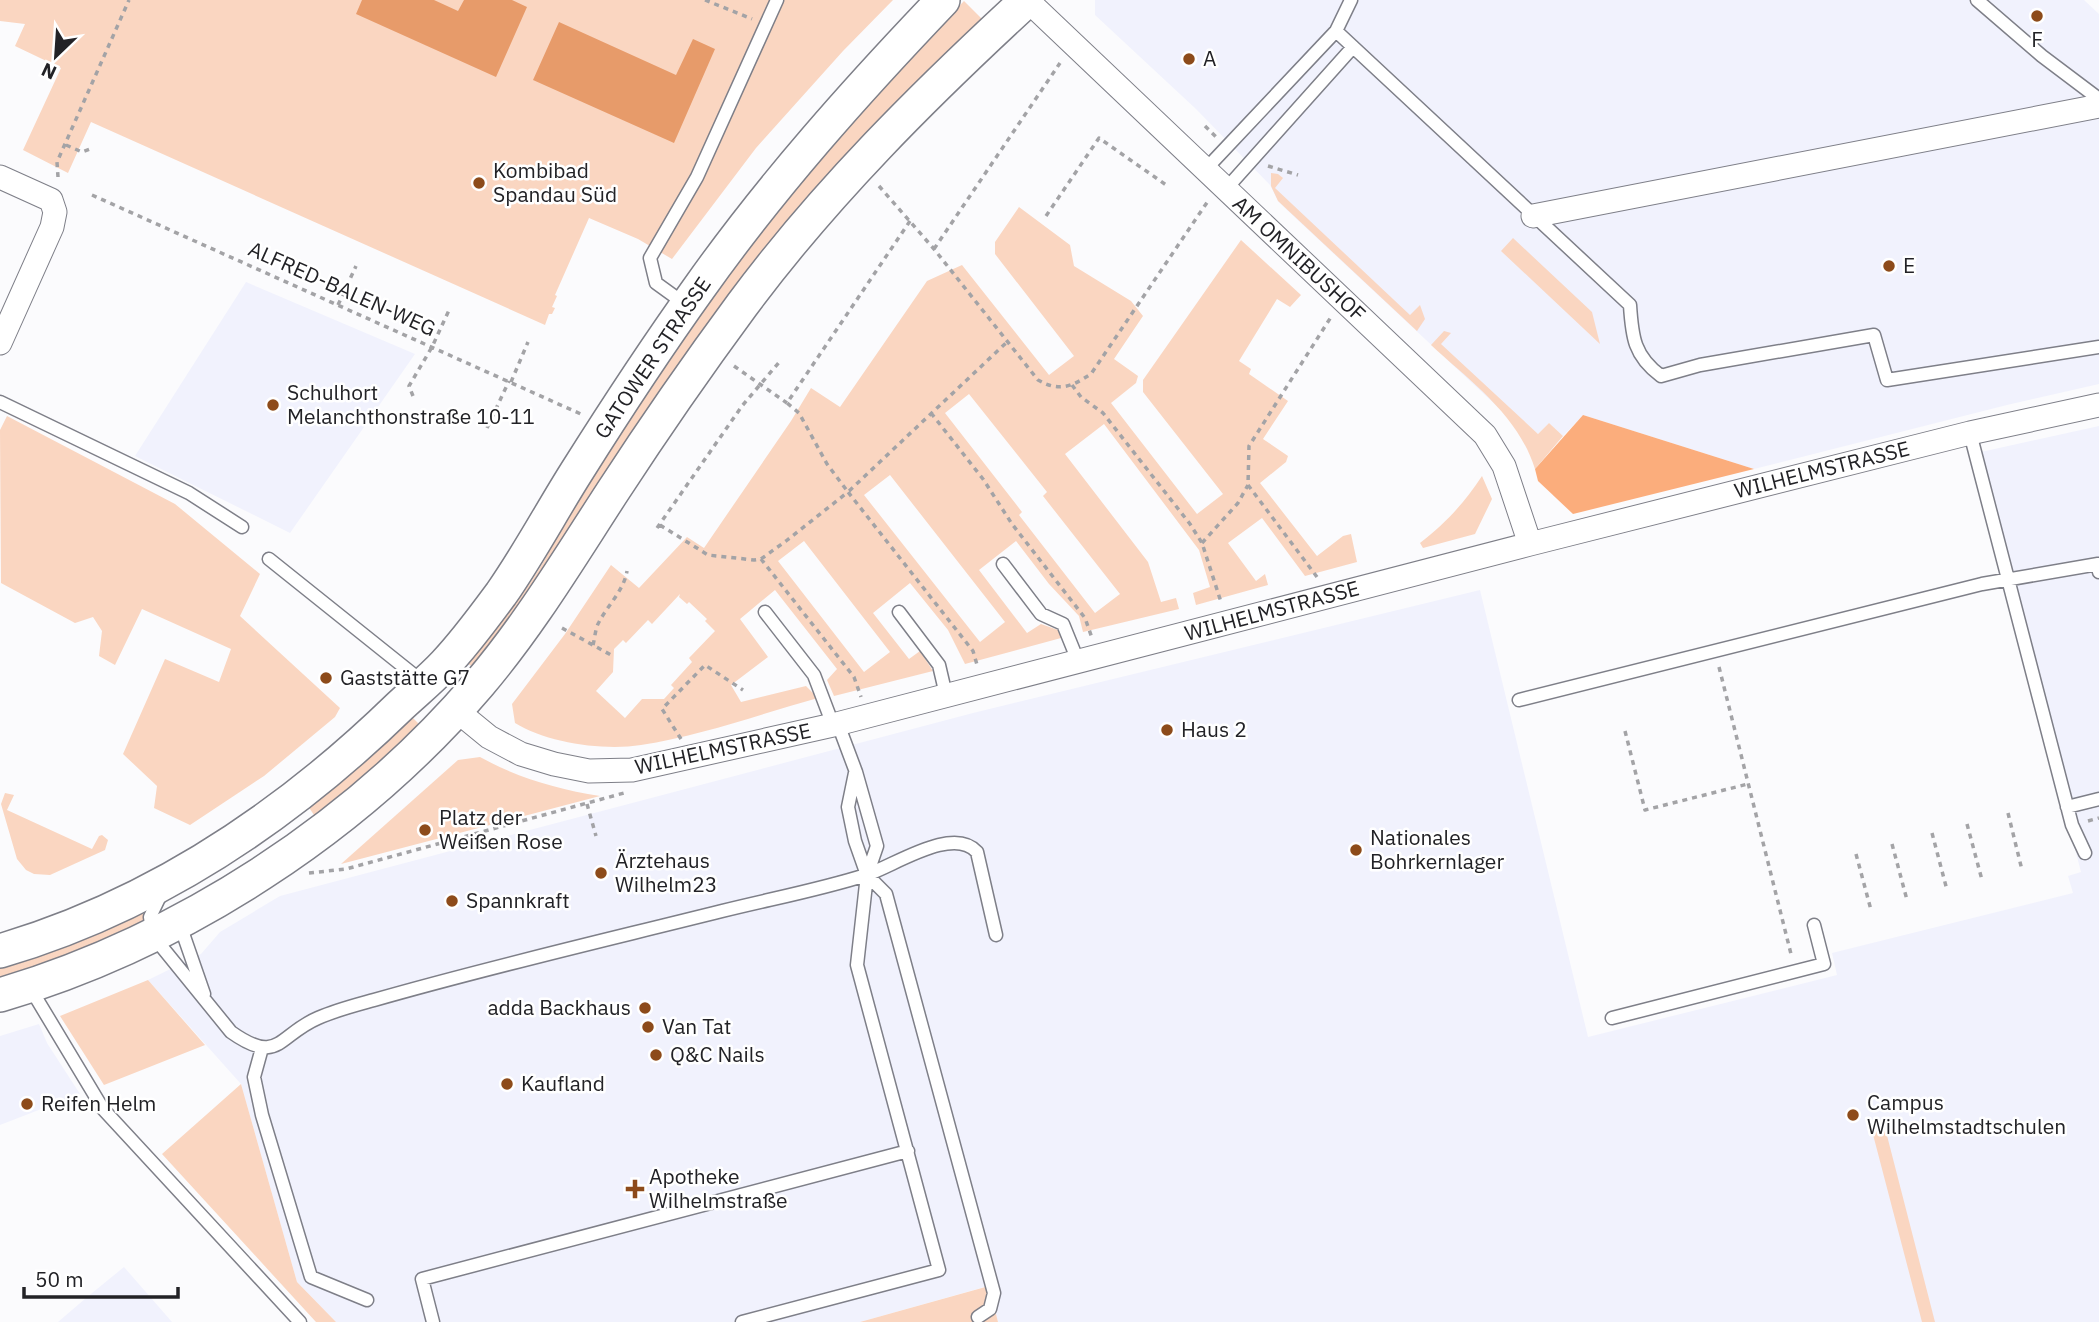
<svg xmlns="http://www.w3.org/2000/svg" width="2099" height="1322" viewBox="0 0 2099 1322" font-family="'IBM Plex Sans',sans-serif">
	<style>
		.built { fill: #f1f2fd }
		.green { fill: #fad6c1; fill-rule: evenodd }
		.forest { fill: #fbad7c }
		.water { fill: #e79b6a }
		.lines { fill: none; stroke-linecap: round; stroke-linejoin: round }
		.lane-casing { stroke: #7e7f88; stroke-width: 15 }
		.street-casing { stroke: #7e7f88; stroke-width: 25 }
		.secondary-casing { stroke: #7e7f88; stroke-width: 36 }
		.path { stroke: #a3a3a6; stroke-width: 3.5; stroke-dasharray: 5 5; stroke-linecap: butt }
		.lane { stroke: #fff; stroke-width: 12 }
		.street { stroke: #fff; stroke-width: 23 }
		.secondary { stroke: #fff; stroke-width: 33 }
		.poi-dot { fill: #8d4b1a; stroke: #fff; stroke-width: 2.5 }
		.labels { text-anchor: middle; stroke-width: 5; stroke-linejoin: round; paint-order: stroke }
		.poi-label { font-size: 21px; fill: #222226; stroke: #fff; text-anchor: start }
		.street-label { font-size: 21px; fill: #222226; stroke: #fff }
	</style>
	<rect width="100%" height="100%" fill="#fbfbfd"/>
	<path class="built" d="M1095 0H2084L2099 14V384L2007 405 1754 469 1583 415 1563 436 1549 423 1538 434 1519 417 1502 411 1288 211 1278 201 1270 185 1196 109 1095 15Z
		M246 282 415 354 290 533 135 456Z
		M2099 426V1322H998L988 1286 860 1322H336L297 1282 241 1084 148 980 201 954 220 932 280 896 973 713 1480 590 1588 1037 1837 975 1832 953 2073 893 2068 876 2081 872 1972 454Z
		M39 1024 47 1043 80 1094 0 1125V1036Z
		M124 1267 172 1322H58L86 1298Z"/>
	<path class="green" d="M0 0H893L843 51 756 148 672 259 638 239 589 218 555 295 557 296 552 307 555 308 552 314H549L545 325 91 122 68 173 23 150 61 68 15 46 25 24 0 21Z
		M964 1 983 20 565 543 474 668 467 663C502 620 544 575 562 521 630 416 695 307 773 209 832 136 898 68 964 1Z
		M1271 173 1278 174 1283 178 1275 188 1410 315 1420 305 1425 319 1417 331 1278 201 1271 186Z
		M1019 207 1070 245 1074 266 1131 301 1143 316 1114 359 1138 376 1136 383 1111 403 1197 514 1223 494 1143 392V380L1241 240 1301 295 1290 307 1277 299 1239 361 1251 369 1249 374 1288 401 1263 439 1288 456 1286 462 1260 483 1317 556 1343 536 1351 534 1357 562 1305 576 1262 518 1228 543 1256 581 1265 574 1268 585 1196 605 1193 593 1210 587 1199 550 1104 424 1065 454 1148 562 1161 602 1176 598 1179 609 1083 632 1079 616 1049 584 1016 541 979 570 1027 633 1041 624 1058 630 1061 638 965 664 948 630 910 583 873 613 909 659 920 651 933 671 834 696 827 680 837 669 775 590 740 619 768 657 731 685 741 702 806 686 818 698C760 714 700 736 641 745 604 751 547 743 515 723L512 704 565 634 611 565 639 588 687 537 704 548 791 421 811 388 840 407 927 281 962 265 1049 375 1074 356 995 254V242ZM969 394 1047 492 1043 496 1120 594 1095 613 1019 515 1022 512 945 413ZM890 475 1005 622 980 642 864 495ZM804 541 890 652 864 672 778 561ZM680 594 679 597 687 604 689 602 707 619 705 621 715 631 689 658 692 662 671 685 674 688 664 699H642L625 718 596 691 613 672 614 649 623 640 626 643 648 620 652 624Z
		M1513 238 1592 312 1600 344 1501 251Z
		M1444 331 1451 333 1441 344 1538 434 1549 423 1563 436 1535 469C1518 415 1471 382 1431 345Z
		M7 416 175 504 260 574 240 616 340 708 335 717 264 776 190 825 154 808 157 786 123 754 165 659 219 682 231 649 142 609 115 665 99 656 102 631 93 617 75 623 1 583 0 430Z
		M1482 476 1492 499 1475 534 1423 548 1420 543C1446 523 1464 503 1482 476Z
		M410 715 421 726 316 818 308 806Z
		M480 757C518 778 557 789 600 796L341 864 458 760Z
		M5 793 14 795 7 810 92 849 99 836 102 835 108 840 105 850 50 875 34 874 26 870 17 859 1 804Z
		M143 911 145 925 0 982V966Z
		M148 980 205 1045 104 1085 60 1016Z
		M241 1084 297 1282 336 1322H316L162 1154Z
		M1883 1120 1935 1322H1922L1870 1123Z
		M989 1286 998 1322H860Z"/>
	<path class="forest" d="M1583 415 1754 469 1573 514 1538 481 1535 469Z"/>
	<path class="water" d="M362 0H434L458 11 464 0H512L527 7 496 77 356 14Z
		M559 22 676 75 693 39 715 49 674 143 533 80Z"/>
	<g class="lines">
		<g class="lane-casing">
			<path id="lane" d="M1351 0 1336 31 1630 305C1632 337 1634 356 1661 376L1700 365 1874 335 1887 380 2099 347
				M1977 0 2042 56 2099 99
				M1205 170 1336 31
				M1226 189 1353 47
				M685 304 656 283 650 258 697 177 777 0
				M0 402 189 493 242 527
				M1970 433 2072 825 2085 853
				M269 559 424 683
				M1003 564 1041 614 1063 624 1078 661
				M765 612 814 675 833 725
				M899 612 939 665 946 695
				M1519 700 1982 584 2098 564 2099 572
				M855 773 848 807 855 841 867 875 886 894 994 1293 990 1309 978 1317
				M2067 807 2099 799
				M162 892 150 917 153 936 231 1032C279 1066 278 1035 318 1018 336 1010 356 1005 374 1000 489 967 606 940 722 911 770 899 819 890 866 875 894 866 953 825 977 852L996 935
				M179 922 204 994
				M29 986 103 1109 300 1322
				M1612 1018 1824 964 1814 925
				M262 1048 254 1077 262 1115 311 1277 367 1300
				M433 1322 422 1279 908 1151
				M742 1322 939 1270 857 965 867 875 877 846 856 772 838 724"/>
		</g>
		<g class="street-casing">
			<path id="street" d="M1027 0 1485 435 1504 466 1530 544
				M0 177 51 200 55 212 52 227 0 343
				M1533 216 2099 106
				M456 710 489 737 521 754 554 764 589 771 632 770 833 725 1530 544 1970 433 2099 405"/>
		</g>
		<g class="secondary-casing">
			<path id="secondary" d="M0 951C153 906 287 816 400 706 415 692 431 679 445 664 465 643 484 617 501 594 529 554 551 512 577 471 616 409 656 348 699 288 772 185 856 91 943 0
				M0 995C182 941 356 828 479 684 530 624 570 557 613 491 654 428 697 366 742 305 825 193 925 94 1027 0"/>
		</g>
		<path class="path" d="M705 0 752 19
			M1205 126 1216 137
			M66 145 82 152 90 149
			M1268 166 1298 175
			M58 177 57 162 129 0
			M879 186 934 249 1038 380C1059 392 1071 387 1091 374L1208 201
			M92 195 583 415
			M1046 216 1099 138 1169 187
			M910 221 787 403 799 413 827 464 848 492 1007 342
			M934 249 1060 63
			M338 305 356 266
			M734 366 787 403
			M511 382 528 342
			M1072 385 1081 397 1103 413 1190 524 1202 543 1221 602
			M413 396 409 386 432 347 450 308
			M931 413 983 479 1012 524 1085 618 1092 638
			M487 428 509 381
			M660 525 708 555 754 560 761 559 786 541 848 492 973 651 978 668
			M657 528 742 406 781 360
			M1202 543 1238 503 1248 485
			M761 559 854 677 861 697
			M1317 577 1248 485 1249 446 1331 317
			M562 628 611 655
			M593 645C595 638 595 629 599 622 608 605 624 590 627 571
			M1719 667 1792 958
			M1625 731 1645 810 1748 784
			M681 739 662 709 705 665 743 690
			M587 804 596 836
			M2008 813 2022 870
			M2088 821 2099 818
			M1967 824 1982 880
			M1932 833 1947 890
			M1892 844 1907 900
			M1856 854 1871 910
			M309 873 346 869 624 793"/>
		<use href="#lane" class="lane"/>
		<use href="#street" class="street"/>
		<use href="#secondary" class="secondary"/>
	</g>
	<g class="poi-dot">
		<circle cx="2037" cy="16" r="7"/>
		<circle cx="1189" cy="59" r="7"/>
		<circle cx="479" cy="183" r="7"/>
		<circle cx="1889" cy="266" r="7"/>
		<circle cx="273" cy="405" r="7"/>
		<circle cx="326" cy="678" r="7"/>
		<circle cx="1167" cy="730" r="7"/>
		<circle cx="425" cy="830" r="7"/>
		<circle cx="1356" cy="850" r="7"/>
		<circle cx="601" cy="873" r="7"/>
		<circle cx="452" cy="901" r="7"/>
		<circle cx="645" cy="1008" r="7"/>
		<circle cx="648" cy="1027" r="7"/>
		<circle cx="656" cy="1055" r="7"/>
		<circle cx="507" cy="1084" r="7"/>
		<circle cx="27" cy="1104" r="7"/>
		<circle cx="1853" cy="1115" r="7"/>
		<path d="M631.5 1178.5h7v7h7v7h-7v7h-7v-7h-7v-7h7z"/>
	</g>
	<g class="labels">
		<g class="poi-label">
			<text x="2037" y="47" text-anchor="middle">F</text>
			<text x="1203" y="66">A</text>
			<text x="493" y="178">Kombibad<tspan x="493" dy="24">Spandau Süd</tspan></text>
			<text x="1903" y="273">E</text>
			<text x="287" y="400">Schulhort<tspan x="287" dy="24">Melanchthonstraße 10-11</tspan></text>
			<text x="340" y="685">Gaststätte G7</text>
			<text x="1181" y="737">Haus 2</text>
			<text x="439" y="825">Platz der<tspan x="439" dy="24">Weißen Rose</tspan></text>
			<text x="1370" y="845">Nationales<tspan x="1370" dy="24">Bohrkernlager</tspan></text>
			<text x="615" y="868">Ärztehaus<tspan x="615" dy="24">Wilhelm23</tspan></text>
			<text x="466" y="908">Spannkraft</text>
			<text x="631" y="1015" text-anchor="end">adda Backhaus</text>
			<text x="662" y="1034">Van Tat</text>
			<text x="670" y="1062">Q&amp;C Nails</text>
			<text x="521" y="1091">Kaufland</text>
			<text x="1867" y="1110">Campus<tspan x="1867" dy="24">Wilhelmstadtschulen</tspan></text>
			<text x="41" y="1111">Reifen Helm</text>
			<text x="649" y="1184">Apotheke<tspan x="649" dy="24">Wilhelmstraße</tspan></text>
		</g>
		<g class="street-label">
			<text transform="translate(1299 259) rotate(43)" y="7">AM OMNIBUSHOF</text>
			<text transform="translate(342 289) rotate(24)" y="7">ALFRED-BALEN-WEG</text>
			<text transform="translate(653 358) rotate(-56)" y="7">GATOWER STRASSE</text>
			<text transform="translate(1822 470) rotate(-14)" y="7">WILHELMSTRASSE</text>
			<text transform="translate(1272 611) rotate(-15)" y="7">WILHELMSTRASSE</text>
			<text transform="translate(723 749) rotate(-12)" y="7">WILHELMSTRASSE</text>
		</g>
	</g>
	<g transform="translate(56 56) rotate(205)" stroke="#ffffff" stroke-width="5" paint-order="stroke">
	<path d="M0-5L12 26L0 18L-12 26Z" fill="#222226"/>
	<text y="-10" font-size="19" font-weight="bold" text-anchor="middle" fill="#222226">N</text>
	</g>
	<path d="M24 1287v10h154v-10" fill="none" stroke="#222226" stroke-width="3.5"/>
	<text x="35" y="1287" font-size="21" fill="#222226" stroke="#ffffff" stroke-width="5" paint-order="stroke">50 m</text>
</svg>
